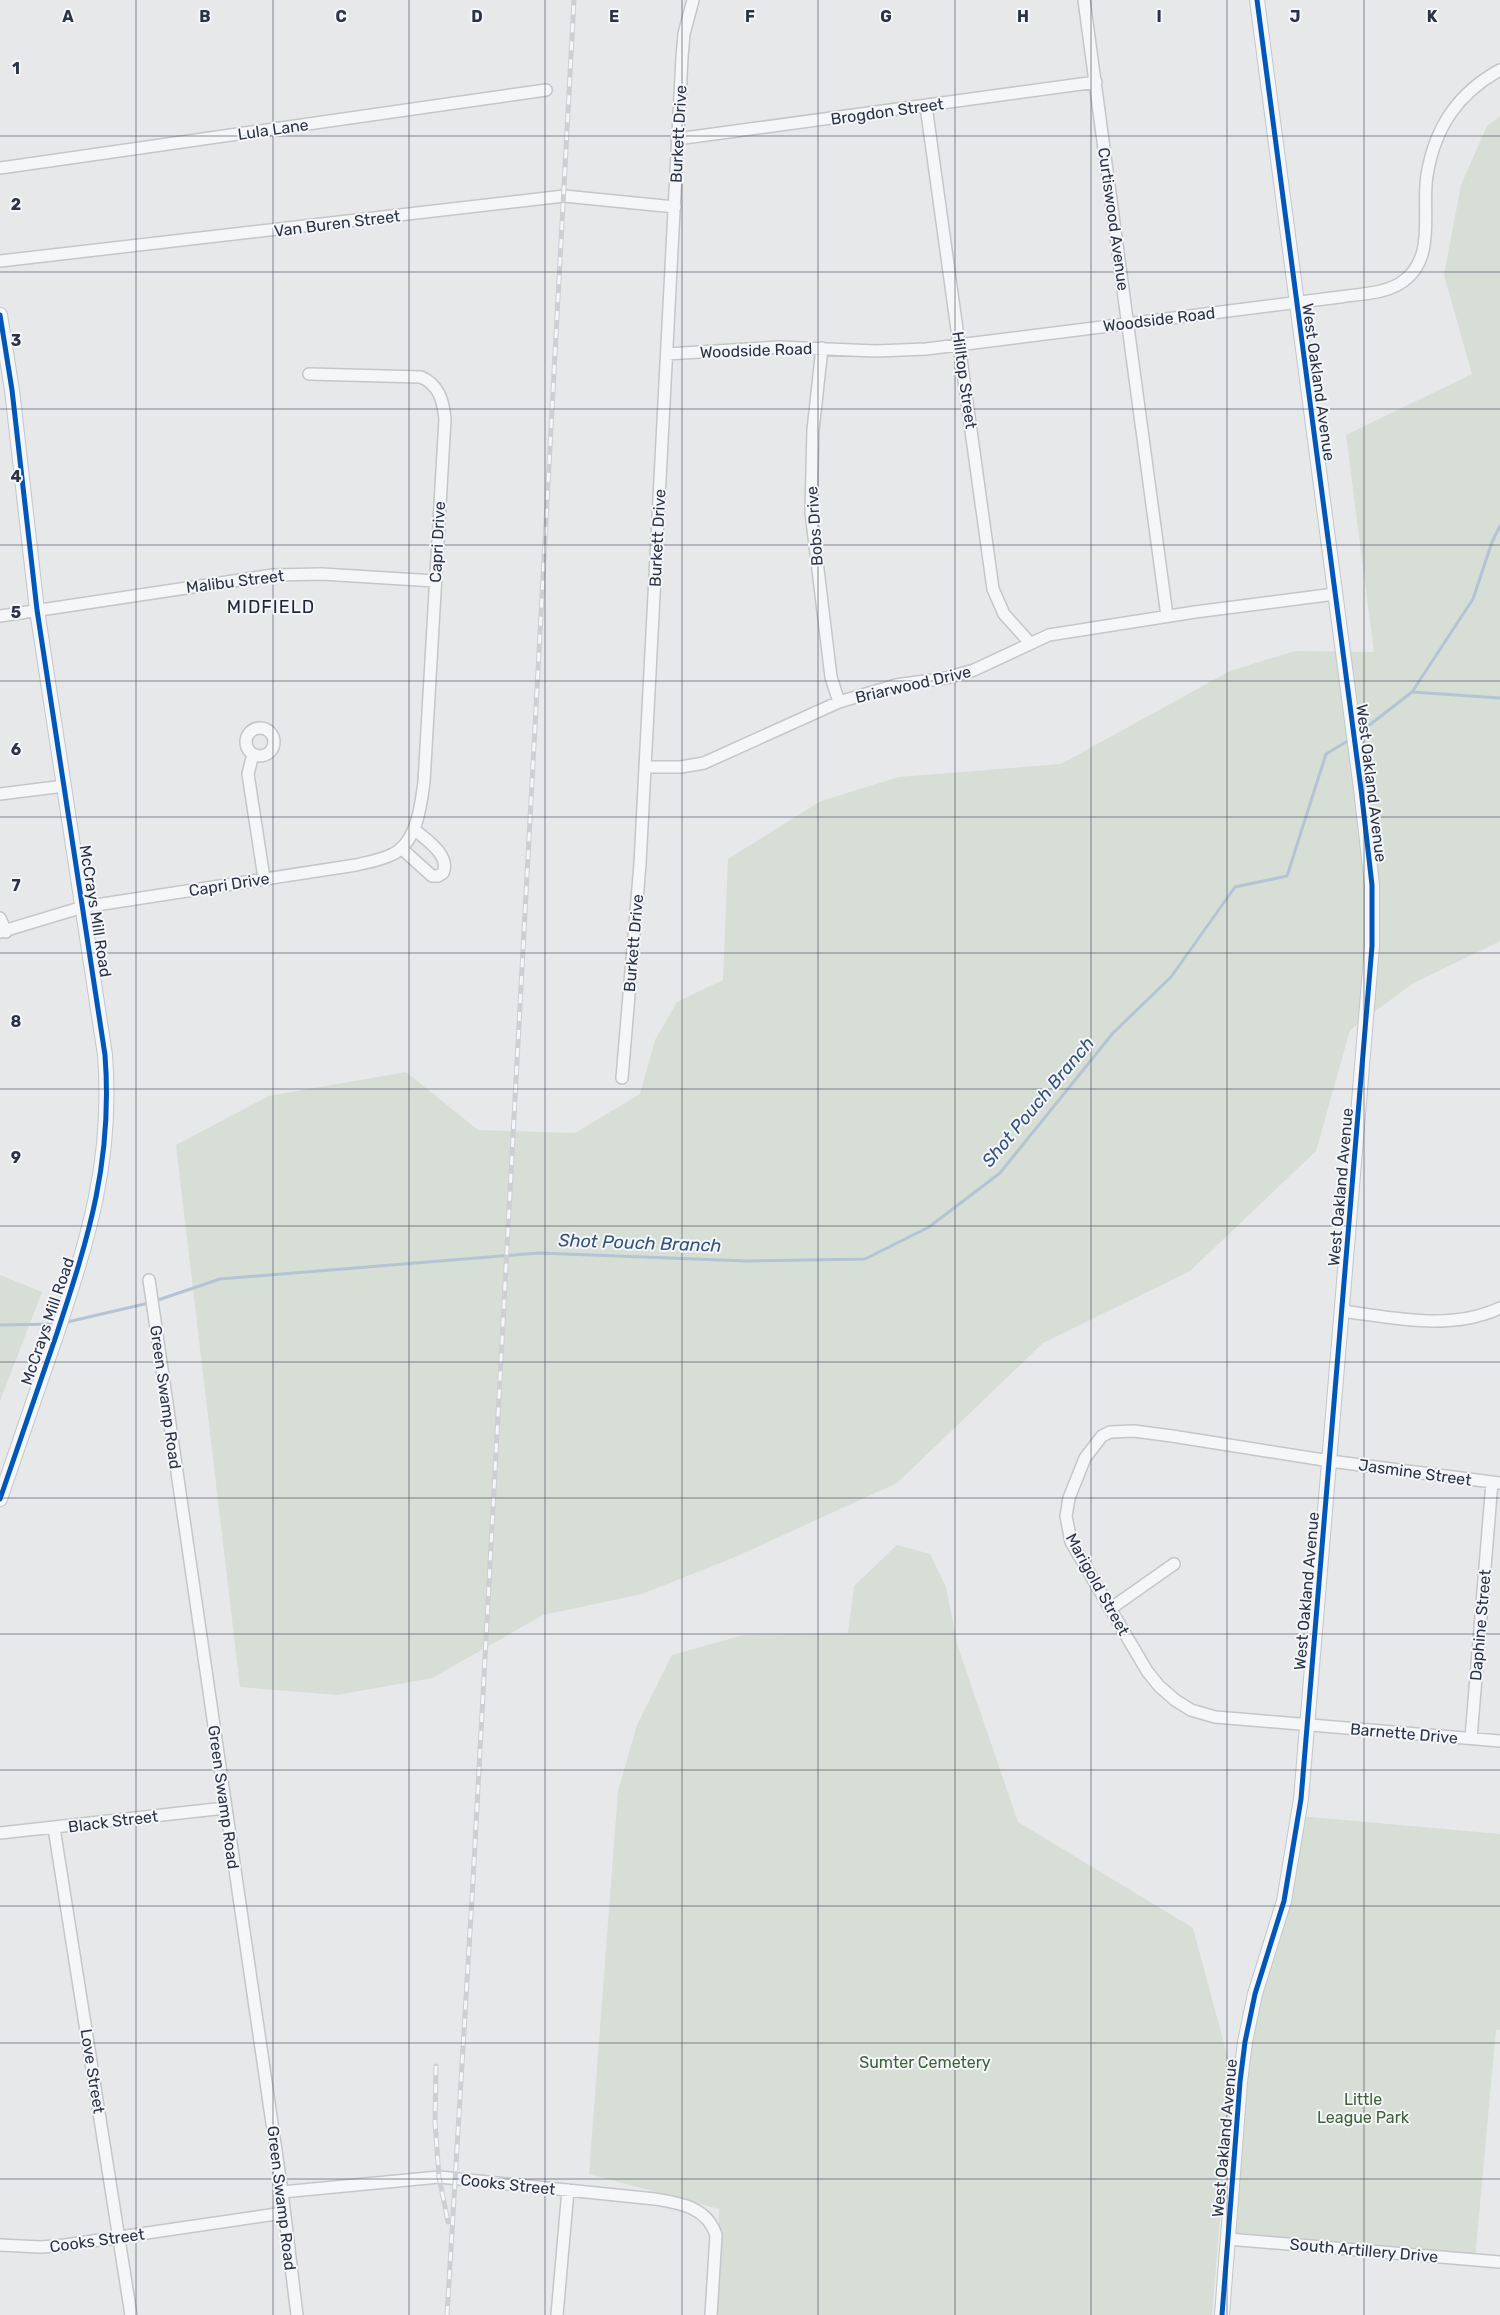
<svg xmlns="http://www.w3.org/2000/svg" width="1500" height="2315" viewBox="0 0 1500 2315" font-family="Rubik,sans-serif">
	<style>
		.green { fill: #d6ded6 }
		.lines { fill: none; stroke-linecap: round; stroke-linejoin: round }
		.stream { stroke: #b4c4d5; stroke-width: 3 }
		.minor-casing { stroke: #c4c6c8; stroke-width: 14 }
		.tertiary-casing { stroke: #c4c6c8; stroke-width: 16 }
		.minor { stroke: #f5f6f7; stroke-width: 11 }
		.tertiary { stroke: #f5f6f7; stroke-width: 14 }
		.rail-casing { stroke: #cecfd2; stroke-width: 5 }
		.rail { stroke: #f4f6f9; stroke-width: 3; stroke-dasharray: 9; stroke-linecap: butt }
		.cycleway-casing { stroke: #f4f6f9; stroke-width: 8 }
		.cycleway { stroke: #0057b8; stroke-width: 5 }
		.grid { fill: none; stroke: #2b3445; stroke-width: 1; stroke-opacity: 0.55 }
		.labels { text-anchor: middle; stroke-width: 4; stroke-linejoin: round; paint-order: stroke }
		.street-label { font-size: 16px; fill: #2b3445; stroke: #f4f6f9 }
		.park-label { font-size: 16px; fill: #3f6138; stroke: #f4f6f9 }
		.neighbourhood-label { font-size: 18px; letter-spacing: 1px; fill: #1d2536; stroke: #f4f6f9 }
		.water-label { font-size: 18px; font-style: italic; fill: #34527a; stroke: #f4f6f9 }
		.grid-label { font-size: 16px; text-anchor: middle; font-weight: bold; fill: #2b3445; stroke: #f4f6f9; stroke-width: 4; stroke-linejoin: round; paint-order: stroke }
	</style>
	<rect width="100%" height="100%" fill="#e6e8ea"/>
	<path class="green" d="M1500 116V941L1412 984 1350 1030 1316 1151 1190 1271 1043 1343 897 1483 735 1557 642 1594 543 1615 432 1678 337 1695 240 1687 176 1145 269 1096 406 1072 478 1130 575 1133 640 1094 655 1040 677 1002 723 980 728 859 821 801 899 777 1061 764 1230 671 1295 651 1374 652 1346 435 1472 374 1444 275 1461 185 1487 126Z
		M0 1275 42 1292 0 1401Z
		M897 1545 930 1554 946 1587 958 1647 1018 1822 1193 1928 1232 2073 1212 2315H716L719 2288V2209L589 2174 618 1791 637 1725 672 1655 744 1635 848 1633 854 1586Z
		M1299 1816 1500 1834V2030H1496L1475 2259 1228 2239 1240 2082Z"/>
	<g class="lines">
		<path class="stream" d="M1412 692 1500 698
			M1358 734 1412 692 1473 599 1492 542 1500 526
			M155 1301 220 1279 539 1253 747 1261 865 1259 929 1227 1000 1173 1113 1033 1171 977 1235 887 1287 876 1326 754 1351 739
			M63 1323 149 1303
			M0 1325 57 1324"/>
		<g class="minor-casing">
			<path id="minor" d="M1084 0 1167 616
				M926 106 993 589 1004 614 1030 643
				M677 139 1096 82
				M0 168 546 90
				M0 261 564 196 675 207
				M822 348 813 430 811 512 831 677 839 702
				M667 354 779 347 876 351 926 349 1340 297C1359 294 1382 294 1399 284 1438 261 1421 211 1427 175 1435 127 1458 93 1500 70
				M0 616 273 575 322 574 435 581
				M246 742a14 14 0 1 1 28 0a14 14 0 1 1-28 0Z
				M253 754 248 774 264 878
				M645 767H681L704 763 839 702 896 685 946 678 974 670 1049 635 1195 612 1335 594
				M0 794 64 786
				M401 848 432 876H438L443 873C451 855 425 839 414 829
				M0 918 6 932
				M0 932 83 907 356 865C368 862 382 860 393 854 417 842 421 805 424 782L445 419C443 400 439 385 421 377L309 374
				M622 1078 640 864 682 57 684 34 693 0
				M149 1280 282 2192 297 2315
				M1342 1311C1395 1318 1450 1331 1500 1308
				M1500 1483 1330 1461 1172 1436 1134 1431 1110 1432 1102 1436 1085 1458 1069 1498 1066 1516 1071 1542 1147 1671 1159 1686 1175 1700 1191 1710 1215 1717 1240 1719 1500 1741
				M1110 1609 1174 1564
				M1471 1738 1492 1482
				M54 1828 131 2315
				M0 1833 225 1808
				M282 2192 439 2177 655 2199C680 2203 707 2207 716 2235L711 2315
				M1228 2239 1500 2262
				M0 2245 41 2247 65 2245 283 2213
				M557 2315 568 2190"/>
		</g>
		<g class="tertiary-casing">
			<path id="tertiary" d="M0 315 12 390 37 610 105 1055C113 1160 89 1236 57 1333 38 1389 19 1444 0 1499
				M1222 2315 1240 2082 1245 2042 1255 1994 1284 1901 1301 1799 1372 946V885L1361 789 1257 0"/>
		</g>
		<use href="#minor" class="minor"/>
		<use href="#tertiary" class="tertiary"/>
		<g class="rail-casing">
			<path id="rail" d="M436 2066 435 2122 439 2177 448 2222
				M447 2315 473 1881 574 0"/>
		</g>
		<use href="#rail" class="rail"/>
		<g class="cycleway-casing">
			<path id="cycleway" d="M0 315 12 390 37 610 105 1055C113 1160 89 1236 57 1333 38 1389 19 1444 0 1499
				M1222 2315 1240 2082 1245 2042 1255 1994 1284 1901 1301 1799 1372 946V885L1361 789 1257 0"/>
		</g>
		<use href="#cycleway" class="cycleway"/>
	</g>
	<path class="grid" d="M136 0V2315M273 0V2315M409 0V2315M545 0V2315M682 0V2315M818 0V2315M955 0V2315M1091 0V2315M1227 0V2315M1364 0V2315M0 136H1500M0 272H1500M0 409H1500M0 545H1500M0 681H1500M0 817H1500M0 953H1500M0 1089H1500M0 1226H1500M0 1362H1500M0 1498H1500M0 1634H1500M0 1770H1500M0 1906H1500M0 2043H1500M0 2179H1500"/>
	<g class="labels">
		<g class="street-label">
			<text transform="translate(887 111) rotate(-8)" y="6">Brogdon Street</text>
			<text transform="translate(273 129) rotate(-8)" y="6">Lula Lane</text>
			<text transform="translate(678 134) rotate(-87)" y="6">Burkett Drive</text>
			<text transform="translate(1114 219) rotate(82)" y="6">Curtiswood Avenue</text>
			<text transform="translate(337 223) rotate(-7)" y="6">Van Buren Street</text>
			<text transform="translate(1159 319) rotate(-7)" y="6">Woodside Road</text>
			<text transform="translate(756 350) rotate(-2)" y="6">Woodside Road</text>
			<text transform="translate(965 380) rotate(82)" y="6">Hilltop Street</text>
			<text transform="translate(1319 382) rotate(82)" y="6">West Oakland Avenue</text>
			<text transform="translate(814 526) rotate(-94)" y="6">Bobs Drive</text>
			<text transform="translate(657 538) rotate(-87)" y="6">Burkett Drive</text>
			<text transform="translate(437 542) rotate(-87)" y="6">Capri Drive</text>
			<text transform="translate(235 581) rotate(-7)" y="6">Malibu Street</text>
			<text transform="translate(913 684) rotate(-13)" y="6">Briarwood Drive</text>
			<text transform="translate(1372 783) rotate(83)" y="6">West Oakland Avenue</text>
			<text transform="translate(229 884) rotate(-9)" y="6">Capri Drive</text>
			<text transform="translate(96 911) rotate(81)" y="6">McCrays Mill Road</text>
			<text transform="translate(633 943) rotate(-85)" y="6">Burkett Drive</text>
			<text transform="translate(1340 1187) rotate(-85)" y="6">West Oakland Avenue</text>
			<text transform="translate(47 1321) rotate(-71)" y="6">McCrays Mill Road</text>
			<text transform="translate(166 1397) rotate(82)" y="6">Green Swamp Road</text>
			<text transform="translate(1415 1472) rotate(8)" y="6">Jasmine Street</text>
			<text transform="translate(1098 1584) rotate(61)" y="6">Marigold Street</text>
			<text transform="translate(1306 1591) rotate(-85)" y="6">West Oakland Avenue</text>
			<text transform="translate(1480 1625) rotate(-85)" y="6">Daphine Street</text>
			<text transform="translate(1404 1733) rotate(5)" y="6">Barnette Drive</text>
			<text transform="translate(224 1797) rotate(82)" y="6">Green Swamp Road</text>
			<text transform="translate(113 1821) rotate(-7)" y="6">Black Street</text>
			<text transform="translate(93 2071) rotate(81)" y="6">Love Street</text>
			<text transform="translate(1224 2138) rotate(-85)" y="6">West Oakland Avenue</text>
			<text transform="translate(508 2184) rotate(6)" y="6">Cooks Street</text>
			<text transform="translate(282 2198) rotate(83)" y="6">Green Swamp Road</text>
			<text transform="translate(97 2240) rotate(-8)" y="6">Cooks Street</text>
			<text transform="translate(1364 2250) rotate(5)" y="6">South Artillery Drive</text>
		</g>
		<g class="park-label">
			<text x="925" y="2068">Sumter Cemetery</text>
			<text x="1363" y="2105">Little<tspan x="1363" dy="18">League Park</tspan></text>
		</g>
		<g class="neighbourhood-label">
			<text x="271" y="613">MIDFIELD</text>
		</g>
		<g class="water-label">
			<text transform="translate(1038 1102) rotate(-50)" y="6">Shot Pouch Branch</text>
			<text transform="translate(640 1243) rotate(2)" y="6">Shot Pouch Branch</text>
		</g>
	</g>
	<g class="grid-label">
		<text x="68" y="22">A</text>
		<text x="205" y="22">B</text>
		<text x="341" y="22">C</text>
		<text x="477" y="22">D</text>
		<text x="614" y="22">E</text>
		<text x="750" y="22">F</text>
		<text x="886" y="22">G</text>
		<text x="1023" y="22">H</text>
		<text x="1159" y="22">I</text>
		<text x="1295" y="22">J</text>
		<text x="1432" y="22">K</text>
		<text x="16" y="74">1</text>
		<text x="16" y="210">2</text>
		<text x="16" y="346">3</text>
		<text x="16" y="482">4</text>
		<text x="16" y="618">5</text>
		<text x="16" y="755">6</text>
		<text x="16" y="891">7</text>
		<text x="16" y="1027">8</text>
		<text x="16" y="1163">9</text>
	</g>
</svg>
